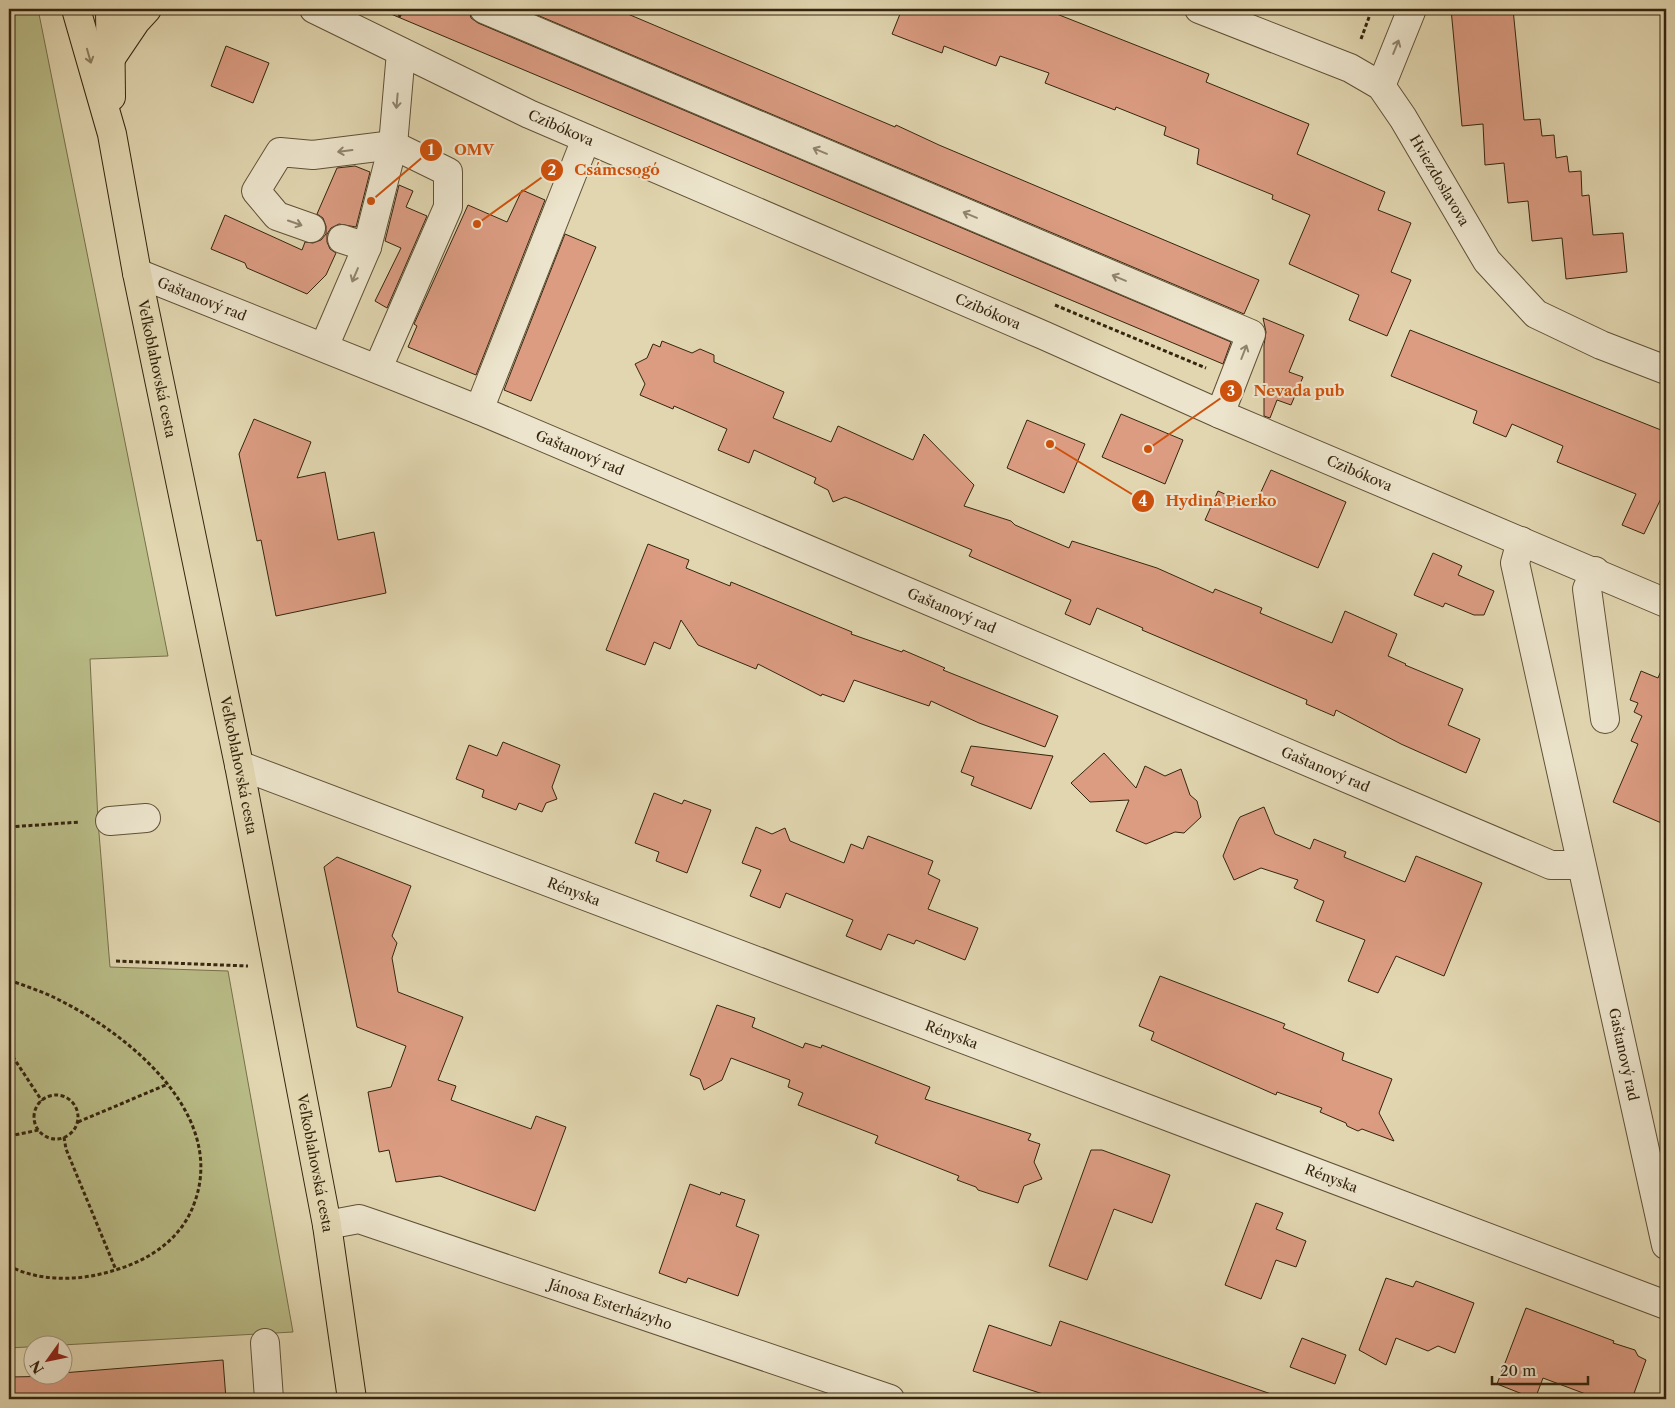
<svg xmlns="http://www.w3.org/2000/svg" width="1675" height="1408" viewBox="0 0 1675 1408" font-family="'Libre Caslon Text',serif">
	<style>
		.green { fill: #b9bc87; stroke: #77704a }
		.building { fill: #db9c82; stroke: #35250e }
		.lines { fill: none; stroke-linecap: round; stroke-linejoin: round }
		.minor-casing { stroke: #605136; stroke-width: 30 }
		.major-casing { stroke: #35250e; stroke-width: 30 }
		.path { stroke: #35250e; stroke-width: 3; stroke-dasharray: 4 2.5; stroke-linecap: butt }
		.minor { stroke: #ece4cc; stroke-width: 28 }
		.major { stroke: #e1d6b0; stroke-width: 28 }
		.oneway { stroke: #90846d }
		.oneway2 { stroke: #8b7e5f }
		.labels { text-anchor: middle; stroke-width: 4; stroke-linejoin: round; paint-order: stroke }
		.street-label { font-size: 14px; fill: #35250e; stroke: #ece4cc }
		.leader { fill: none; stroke: #cd510c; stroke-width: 2 }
		.callout-dot { fill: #cd510c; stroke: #ece4cc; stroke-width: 2 }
		.mark-label { font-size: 15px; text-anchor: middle; font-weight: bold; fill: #fff }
		.callout-label { font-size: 15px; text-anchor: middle; font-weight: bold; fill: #cd510c; stroke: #ece4cc; stroke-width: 4; stroke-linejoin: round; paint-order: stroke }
	</style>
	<rect width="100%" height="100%" fill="#e1d6b0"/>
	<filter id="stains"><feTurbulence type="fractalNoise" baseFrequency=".004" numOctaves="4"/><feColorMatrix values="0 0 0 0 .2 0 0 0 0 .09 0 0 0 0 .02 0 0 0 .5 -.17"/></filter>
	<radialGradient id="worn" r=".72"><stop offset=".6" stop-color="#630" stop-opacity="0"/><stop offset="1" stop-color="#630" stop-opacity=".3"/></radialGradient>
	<path class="green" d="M9 9H38L168 656 90 659 98 821 110 967 228 971 293 1332 9 1348Z"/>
	<path class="building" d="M379 9H469L471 18 478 23 1231 342 1223 364Z
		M523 9H616L895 127 896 125 939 145 1259 280 1244 314Z
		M902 9H1044L1209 74 1206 82 1309 124 1297 154 1385 192 1378 210 1411 223 1391 272 1411 280 1387 336 1349 320 1359 295 1289 264 1310 215 1272 199 1273 195 1197 164 1199 149 1164 135 1166 127 1116 107 1115 110 1045 83 1049 73 1000 56 996 66 944 46 942 53 892 34Z
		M1451 9H1513L1524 120 1540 119 1542 136 1554 135 1556 158 1567 156 1569 172 1581 171 1582 196 1589 195 1593 235 1623 233 1627 272 1566 279 1562 238 1532 241 1528 201 1508 203 1504 163 1485 165 1483 124 1462 126Z
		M226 46 269 63 253 103 211 86Z
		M355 166 370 172 356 227 339 224 331 228 327 234V242L330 249 336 253 326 275 307 294 247 268 245 263 211 249 225 215 302 250 305 242 313 243 321 240 326 234V226L323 218 317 214 337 168Z
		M399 185 413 191 406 207 427 216 387 308 375 301 401 248 385 241Z
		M522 190 545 200 476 375 408 347 417 326 414 324 468 205 507 222Z
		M565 234 596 247 531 401 504 390Z
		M1263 318 1304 335 1289 372 1303 377 1291 405 1277 400 1270 418 1264 416V345L1266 332Z
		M1410 330 1666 432V488L1644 534 1622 525 1636 494 1557 462 1563 446 1512 424 1506 437 1473 423 1477 411 1391 376Z
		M662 341 692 353 700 349 714 355V362L784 392 773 418 831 442 838 426 913 460 924 434 974 485 964 506 1011 521 1015 525 1069 548 1072 541 1157 568 1213 593 1215 589 1262 608 1260 613 1332 643 1345 611 1397 634 1388 656 1406 664 1405 665 1463 689 1448 725 1480 739 1466 773 1401 744 1336 710 1334 716 1306 704 1307 700 1142 630 1143 628 1097 608 1090 625 1065 614 1071 600 969 556 972 550 858 502 845 497 833 502 828 490 814 483 816 478 754 450 749 463 718 450 727 429 674 406 673 409 640 395 645 384 635 364 647 358 653 344 660 347Z
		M1121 414 1183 440 1165 484 1102 457Z
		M254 419 311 442 297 478 325 472 338 540 374 532 386 593 276 616 261 540 257 541 239 454Z
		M1027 420 1085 444 1064 493 1007 468Z
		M1271 470 1346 502 1318 568 1205 520 1218 491 1254 507Z
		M648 544 689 560 686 568 730 586 731 582 748 589 852 632 851 634 902 652 903 650 945 668 943 670 1058 716 1045 747 979 723 931 701 929 706 854 680 844 702 822 694 821 696 758 664 756 669 698 645 681 620 670 649 654 642 645 665 606 650Z
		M1433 553 1462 566 1458 575 1494 591 1484 615H1474L1445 603 1443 607 1414 595Z
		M1666 659V825L1613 802 1638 744 1631 741 1642 716 1634 712 1638 703 1630 700 1641 671 1658 678Z
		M503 742 560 765 552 787 557 799 546 803 542 812 519 803 516 810 482 797 484 790 456 779 469 745 497 756Z
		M971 746 1053 756 1031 809 971 785 974 777 961 772Z
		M1104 753 1136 788 1145 766 1165 776 1181 769 1190 795 1197 801 1201 817 1184 833 1175 832 1146 844 1116 831 1129 800 1090 802 1071 783Z
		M654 793 682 804 684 800 711 810 687 873 656 861 659 852 635 843Z
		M1264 807 1275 834 1310 849 1314 839 1346 852 1344 857 1405 882 1416 856 1482 883 1444 976 1396 956 1378 993 1348 981 1365 940 1316 921 1324 901 1294 888 1298 880 1261 868 1234 880 1223 856 1237 822 1240 817Z
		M756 827 772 834 785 828 790 841 844 863 851 844 863 849 868 836 933 861 928 874 940 880 928 909 978 928 965 960 916 940 914 944 888 934 881 950 846 936 853 920 786 893 780 908 750 896 761 870 742 863Z
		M337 857 411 886 392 936 397 943 392 958 398 992 463 1017 438 1080 456 1086 451 1100 531 1129 536 1116 566 1127 535 1211 440 1176 396 1182 389 1150 379 1152 368 1092 391 1087 406 1046 357 1027 324 867Z
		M1160 976 1285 1024 1283 1028 1344 1053 1342 1060 1392 1079 1379 1113 1394 1141 1362 1129 1358 1131 1347 1126 1346 1123 1320 1112 1322 1108 1277 1092 1276 1095 1151 1040 1154 1032 1139 1026Z
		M717 1005 755 1018 752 1027 803 1048 805 1043 821 1048 822 1045 930 1087 925 1099 1031 1134 1028 1140 1040 1144 1034 1162 1042 1179 1024 1186 1018 1203 978 1190 976 1187 957 1180 959 1176 875 1143 878 1136 798 1105 803 1093 788 1087 790 1080 731 1058 722 1080 704 1090 700 1079 690 1075Z
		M1091 1150H1102L1170 1175 1152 1223 1114 1209 1087 1280 1049 1266Z
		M690 1184 720 1195 721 1192 745 1200 736 1226 759 1235 738 1296 688 1278 686 1283 659 1273Z
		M1256 1203 1283 1213 1276 1229 1306 1241 1296 1267 1276 1260 1261 1299 1225 1285Z
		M1386 1278 1413 1287 1416 1281 1474 1303 1455 1353 1438 1346 1428 1351 1396 1338 1386 1365 1359 1350Z
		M1526 1308 1614 1341 1613 1343 1635 1350 1638 1356 1646 1360 1632 1399H1599L1543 1378 1535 1399 1497 1384Z
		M1060 1321 1274 1395V1399H1058L973 1371 989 1325 1051 1346Z
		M1302 1338 1346 1355 1335 1384 1290 1367Z
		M223 1360 226 1399H9V1377L62 1376V1373Z"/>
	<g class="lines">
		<g class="minor-casing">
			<g id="minor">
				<path id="s1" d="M314 9 529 114 1043 335 1220 414 1666 603"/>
				<path d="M484 9 1251 334 1220 414"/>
				<path id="s2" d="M1199 9 1350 68 1381 86 1403 118 1487 261 1536 314 1601 345 1666 370"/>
				<path d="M1381 86 1412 9"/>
				<path d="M311 228 277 216 256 191 280 152 313 155 393 145 448 172V207L378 368"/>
				<path d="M342 239 367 247"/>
				<path id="s3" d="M137 273 479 410 1551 865H1581"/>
				<path d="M324 347 367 247 393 145 401 52"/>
				<path d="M479 410 586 139"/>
				<path id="s4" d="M1521 541 1515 563 1666 1245"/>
				<path d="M1595 571 1587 589 1605 719"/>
				<path id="s5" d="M239 765 1666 1305"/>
				<path d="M110 821 146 818"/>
				<path id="s6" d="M327 1225 359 1219 890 1399"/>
				<path d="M265 1343 269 1399"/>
			</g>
		</g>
		<g class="major-casing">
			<g id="major">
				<path id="s7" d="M76 9 112 134 137 273 239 765 327 1225 352 1399"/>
				<path d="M110 9 111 97"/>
				<path d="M111 58 136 21 147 9"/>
			</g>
		</g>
		<path class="path" d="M399 17 403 9
			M1361 39 1372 9
			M1055 305 1206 368
			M9 827 80 822
			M116 961 248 966
			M9 980C28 987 47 993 65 1003 134 1039 227 1117 194 1204 181 1240 148 1261 112 1271 79 1281 40 1282 9 1266
			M9 1051 42 1101
			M34 1117a22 22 0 1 1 44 0a22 22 0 1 1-44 0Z
			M78 1122 168 1084
			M9 1136 39 1130
			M64 1137 66 1149 116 1270"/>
		<use href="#minor" class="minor"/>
		<use href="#major" class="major"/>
	</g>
	<defs><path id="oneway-shaft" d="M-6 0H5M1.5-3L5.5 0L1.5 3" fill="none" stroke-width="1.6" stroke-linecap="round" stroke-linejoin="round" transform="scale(1.25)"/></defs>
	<g class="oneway">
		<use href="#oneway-shaft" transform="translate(1396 47) rotate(-68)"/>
		<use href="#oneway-shaft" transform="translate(397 101) rotate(95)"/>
		<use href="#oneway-shaft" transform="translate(345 151) rotate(173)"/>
		<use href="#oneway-shaft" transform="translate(820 151) rotate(-157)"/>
		<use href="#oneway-shaft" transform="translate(970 215) rotate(-157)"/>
		<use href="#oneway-shaft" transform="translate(295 223) rotate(19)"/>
		<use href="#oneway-shaft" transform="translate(355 275) rotate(113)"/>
		<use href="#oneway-shaft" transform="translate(1119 278) rotate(-157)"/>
		<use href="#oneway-shaft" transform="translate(1244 352) rotate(-69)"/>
	</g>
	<use class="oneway2" href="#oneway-shaft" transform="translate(89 56) rotate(74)"/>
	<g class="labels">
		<g class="street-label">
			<text dy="5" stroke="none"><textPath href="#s1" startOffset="274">Czibókova</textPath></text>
			<text dy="5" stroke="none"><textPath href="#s2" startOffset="309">Hviezdoslavova</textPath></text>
			<text dy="5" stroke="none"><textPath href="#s3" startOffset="70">Gaštanový rad</textPath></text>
			<text dy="5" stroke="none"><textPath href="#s1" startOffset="739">Czibókova</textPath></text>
			<text dy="5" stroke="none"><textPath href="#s7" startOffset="369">Veľkoblahovská cesta</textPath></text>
			<text dy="5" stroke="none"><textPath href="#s3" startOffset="478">Gaštanový rad</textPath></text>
			<text dy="5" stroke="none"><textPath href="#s1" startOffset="1144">Czibókova</textPath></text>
			<text dy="5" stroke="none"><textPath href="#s3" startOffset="882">Gaštanový rad</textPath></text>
			<text dy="5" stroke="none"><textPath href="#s7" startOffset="774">Veľkoblahovská cesta</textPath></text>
			<text dy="5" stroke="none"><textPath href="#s3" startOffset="1288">Gaštanový rad</textPath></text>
			<text dy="5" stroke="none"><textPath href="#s5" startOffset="358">Rényska</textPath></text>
			<text dy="5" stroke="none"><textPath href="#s5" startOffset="762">Rényska</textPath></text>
			<text dy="5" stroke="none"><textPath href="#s4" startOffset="526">Gaštanový rad</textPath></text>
			<text dy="5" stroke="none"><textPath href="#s7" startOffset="1179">Veľkoblahovská cesta</textPath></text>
			<text dy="5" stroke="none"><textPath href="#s5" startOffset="1168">Rényska</textPath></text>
			<text dy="5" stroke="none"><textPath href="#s6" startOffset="298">Jánosa Esterházyho</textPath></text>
		</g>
	</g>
	<path class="leader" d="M371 201L431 150M477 224L552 170M1148 449L1231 391M1050 444L1143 501"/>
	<g class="callout-dot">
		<circle cx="371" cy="201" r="5"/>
		<circle cx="477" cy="224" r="5"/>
		<circle cx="1148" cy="449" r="5"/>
		<circle cx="1050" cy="444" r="5"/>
		<circle cx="431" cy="150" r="12"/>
		<circle cx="552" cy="170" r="12"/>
		<circle cx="1231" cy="391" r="12"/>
		<circle cx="1143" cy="501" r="12"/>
	</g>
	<g class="mark-label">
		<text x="431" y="155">1</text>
		<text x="552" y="175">2</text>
		<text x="1231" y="396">3</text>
		<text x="1143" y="506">4</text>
	</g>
	<g class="callout-label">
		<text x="474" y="155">OMV</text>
		<text x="617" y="175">Csámcsogó</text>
		<text x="1299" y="396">Nevada pub</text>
		<text x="1221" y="506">Hydina Pierko</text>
	</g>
	<rect width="1675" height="1408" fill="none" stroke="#e1d6b0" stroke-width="30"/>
	<rect x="10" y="10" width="1655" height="1388" fill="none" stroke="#35250e" stroke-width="2.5"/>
	<rect x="15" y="15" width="1645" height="1378" fill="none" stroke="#35250e"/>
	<g transform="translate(48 1360) rotate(237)"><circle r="24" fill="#ece4cc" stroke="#a39880"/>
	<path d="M0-4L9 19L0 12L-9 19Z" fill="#8f2418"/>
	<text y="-8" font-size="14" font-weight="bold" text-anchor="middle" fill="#35250e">N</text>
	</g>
	<path d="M1492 1376v8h96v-8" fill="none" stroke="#35250e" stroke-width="2.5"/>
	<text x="1500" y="1376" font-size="15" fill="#35250e" stroke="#ece4cc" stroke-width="4" paint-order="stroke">20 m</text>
	<rect width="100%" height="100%" filter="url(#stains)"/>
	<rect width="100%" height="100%" fill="url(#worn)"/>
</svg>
